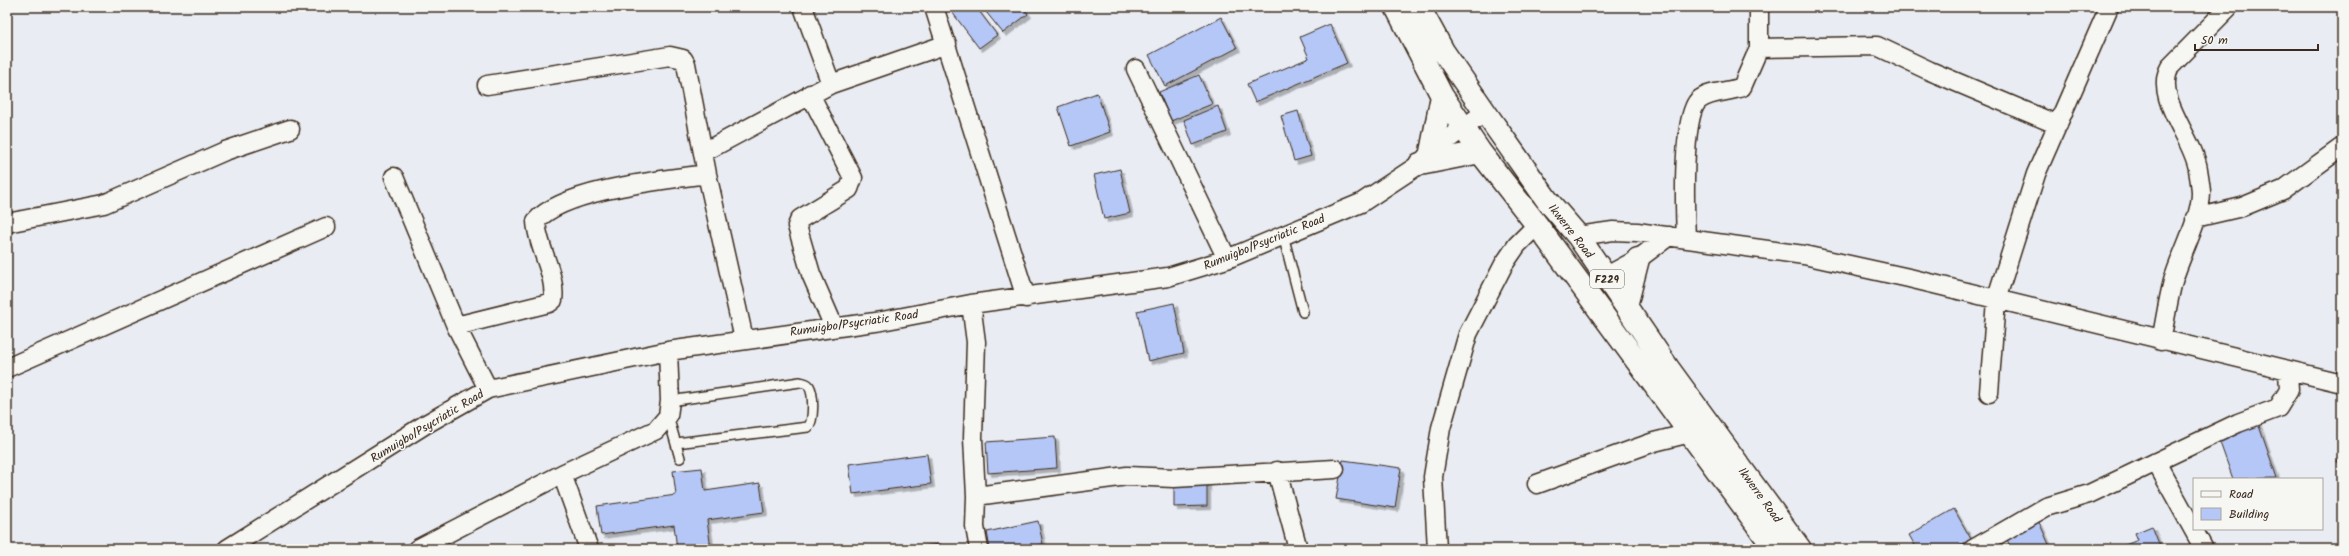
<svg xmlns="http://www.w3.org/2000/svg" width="2349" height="556" viewBox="0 0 2349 556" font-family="Kalam,sans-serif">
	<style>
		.building { fill: #b5c7f6; stroke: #3b2a1e; filter: url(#shadow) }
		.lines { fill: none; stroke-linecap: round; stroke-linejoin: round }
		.lane-casing { stroke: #3b2a1e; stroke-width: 12 }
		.street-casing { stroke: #3b2a1e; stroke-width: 21 }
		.primary-casing { stroke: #3b2a1e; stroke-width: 25 }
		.lane { stroke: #f6f6f2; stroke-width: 9 }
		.street { stroke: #f6f6f2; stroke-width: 18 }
		.primary { stroke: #f6f6f2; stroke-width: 22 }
		.labels { text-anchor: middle; stroke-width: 3; stroke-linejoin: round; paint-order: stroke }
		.shield { fill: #f6f6f2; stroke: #73675e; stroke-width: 1 }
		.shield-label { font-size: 11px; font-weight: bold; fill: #3b2a1e }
		.street-label { font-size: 12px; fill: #3b2a1e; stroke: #f6f6f2 }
	</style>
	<defs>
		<filter id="shadow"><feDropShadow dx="3.5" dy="3.5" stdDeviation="0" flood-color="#0004"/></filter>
	</defs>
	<rect width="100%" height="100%" fill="#e9edf3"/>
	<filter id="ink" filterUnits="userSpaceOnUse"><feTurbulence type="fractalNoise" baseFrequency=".025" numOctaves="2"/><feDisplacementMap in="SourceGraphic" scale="8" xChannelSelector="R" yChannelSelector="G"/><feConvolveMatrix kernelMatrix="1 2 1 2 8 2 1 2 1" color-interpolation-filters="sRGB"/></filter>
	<g filter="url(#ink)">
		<path class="building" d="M951 7H976L997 35 979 48 949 8Z
			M982 7H1023L1028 14 1003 33Z
			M1221 17 1237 48 1165 86 1149 55Z
			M1330 24 1347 63 1255 102 1247 84 1309 58 1300 37Z
			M1199 75 1212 104 1171 121 1159 92Z
			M1097 93 1110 132 1071 146 1058 107Z
			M1218 106 1227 132 1193 145 1184 120Z
			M1298 111 1311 156 1294 161 1281 116Z
			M1120 169 1130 213 1104 219 1094 175Z
			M1174 303 1184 353 1148 361 1137 311Z
			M2258 423 2277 478 2233 479 2218 437Z
			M1055 437 1057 468 988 473 986 442Z
			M2342 442V463L2337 462Z
			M927 454 931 484 853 494 849 464Z
			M1343 460 1401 468 1395 508 1336 499Z
			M702 468 705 491 760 483 764 512 707 520 711 549H677L674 525 601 535 597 506 676 495 673 471Z
			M1174 478H1207V506L1174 507Z
			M1954 509 1971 539 1954 549H1917L1909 535Z
			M1038 521 1043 544 1030 547V549H990L987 532Z
			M2039 522 2051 549H2011L2006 537Z
			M2152 526 2161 549H2115L2138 540 2135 533Z
			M941 544V549H890Z
			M1084 544 1085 549H1065Z"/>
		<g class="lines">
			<g class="lane-casing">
				<path id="lane" d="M1283 235 1303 312
					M670 401 800 382C804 383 807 383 809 386 814 394 814 421 808 427L676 443
					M668 416 680 458"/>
			</g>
			<g class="street-casing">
				<path id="street" d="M803 7 831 84
					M934 7 1026 298
					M1759 48 1877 46 1930 71 2058 125
					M1136 69 1227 259
					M487 85 670 56 683 59 686 64 707 174 744 339
					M810 94 853 178 849 189 800 219 797 226 811 274 834 327
					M704 152 831 84 947 44
					M394 177 456 326 488 389
					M2195 218 2242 207 2283 190 2342 147
					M7 223 104 204 225 151 290 129
					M1578 236 1613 231 1637 232 1804 255 1909 278 2342 383
					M1686 238C1685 214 1681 114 1699 100 1709 91 1730 92 1742 87L1759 48V7
					M1605 277 1638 259 1669 236
					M971 304 976 342 973 438 976 496 975 527 979 549
					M456 326 549 303 553 300C557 275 537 247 536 221 565 189 664 180 707 174
					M2161 341C2165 321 2168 300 2173 281 2180 256 2201 218 2201 193 2201 186 2199 177 2198 169 2193 137 2153 97 2170 67L2229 7
					M7 368 326 227
					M1989 393 1996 300 2036 174 2109 7
					M2156 462 2204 549
					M1277 471 1298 549
					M562 474 656 430 668 416 670 401 668 351
					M1537 484 1654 442 1690 433
					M976 496 1127 476 1174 478 1335 469
					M227 549 426 424 488 389 668 351 882 321 971 304 1168 277 1227 259 1361 203 1420 164 1431 152 1485 112
					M417 549 562 474 589 549
					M1437 549 1433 477 1441 428 1468 334 1504 264 1517 245 1537 225
					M1973 549 2046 507 2089 494 2238 423 2278 408 2289 390 2288 371"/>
			</g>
			<g class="primary-casing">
				<path id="primary" d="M1396 7 1442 96 1480 152 1537 225 1775 549
					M1419 7 1443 51 1485 112 1547 200 1578 236 1668 368 1800 549
					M1431 152 1442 96
					M1420 164 1480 152
					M1626 306 1638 259"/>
			</g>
			<use href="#lane" class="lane"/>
			<use href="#street" class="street"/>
			<use href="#primary" class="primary"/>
		</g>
	</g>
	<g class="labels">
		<rect class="shield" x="1590" y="270" width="34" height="18" rx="3"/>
		<g class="shield-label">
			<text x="1607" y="283">F229</text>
		</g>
		<g class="street-label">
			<text transform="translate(1571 231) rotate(52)" y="4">Ikwerre Road</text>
			<text transform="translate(1264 242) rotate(-22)" y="4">Rumuigbo/Psycriatic Road</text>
			<text transform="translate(854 323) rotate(-8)" y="4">Rumuigbo/Psycriatic Road</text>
			<text transform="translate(427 426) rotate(-31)" y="4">Rumuigbo/Psycriatic Road</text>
			<text transform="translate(1760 495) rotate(54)" y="4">Ikwerre Road</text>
		</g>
	</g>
	<rect width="2349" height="556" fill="none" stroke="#f6f6f2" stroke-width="24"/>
	<rect x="12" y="12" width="2325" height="532" fill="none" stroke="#3b2a1e" stroke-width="1.5" filter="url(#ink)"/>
	<rect x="2193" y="478" width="130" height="52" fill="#f6f6f2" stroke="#aba49d"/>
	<rect x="2201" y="491" width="20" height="6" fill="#f6f6f2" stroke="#aba49d"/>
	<text x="2229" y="498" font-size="12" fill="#3b2a1e">Road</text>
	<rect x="2201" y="508" width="20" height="12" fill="#b5c7f6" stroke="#aba49d"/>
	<text x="2229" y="518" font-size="12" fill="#3b2a1e">Building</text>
	<path d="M2195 44v6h123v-6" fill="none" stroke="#3b2a1e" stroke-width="2"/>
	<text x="2201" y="44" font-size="12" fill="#3b2a1e" stroke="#f6f6f2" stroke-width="3" paint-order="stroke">50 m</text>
</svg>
